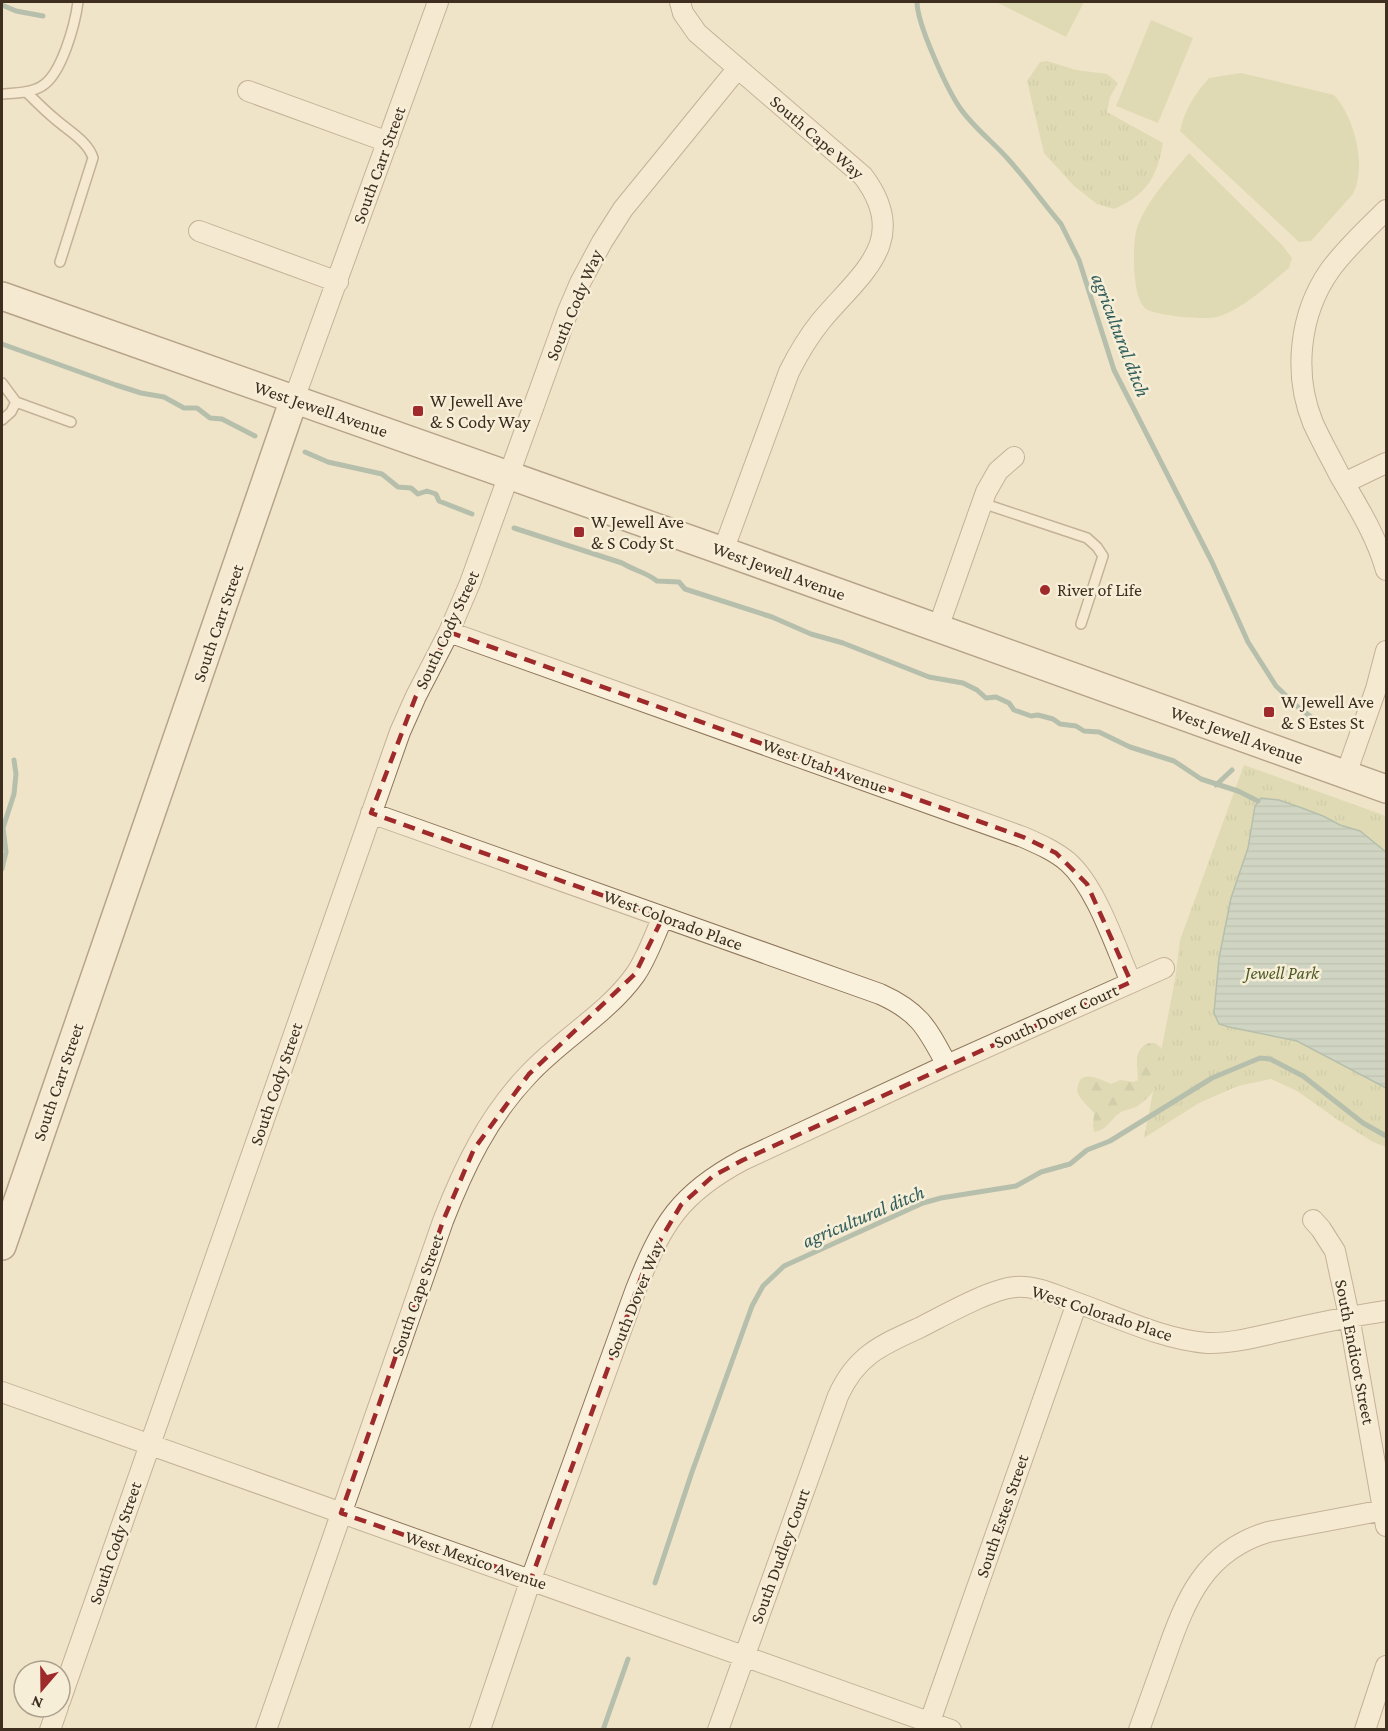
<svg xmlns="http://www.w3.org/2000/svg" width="1388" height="1731" viewBox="0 0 1388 1731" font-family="'Crimson Pro',serif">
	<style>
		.forest { fill: url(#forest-firs) }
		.park { fill: url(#park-tufts) }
		.pitch { fill: #c9cf9b }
		.water { fill: url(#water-rules); stroke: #6f938a; stroke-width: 1.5 }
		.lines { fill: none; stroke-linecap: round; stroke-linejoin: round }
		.stream { stroke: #6f938a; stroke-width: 5 }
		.lane-casing { stroke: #8d765c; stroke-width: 12 }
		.street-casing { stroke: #8d765c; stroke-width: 22 }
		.secondary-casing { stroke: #6f573f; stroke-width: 30 }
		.lane { stroke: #faf1dc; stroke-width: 9 }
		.street { stroke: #faf1dc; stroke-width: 20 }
		.secondary { stroke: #faf1dc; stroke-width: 27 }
		.marked { fill: none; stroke: #9e2a2b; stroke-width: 4.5; stroke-dasharray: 12 8; stroke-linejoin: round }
		.poi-dot { fill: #9e2a2b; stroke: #f7eed8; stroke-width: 2 }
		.labels { text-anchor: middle; stroke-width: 5; stroke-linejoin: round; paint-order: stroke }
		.street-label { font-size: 18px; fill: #3d2e20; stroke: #f7eed8 }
		.poi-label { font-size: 18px; fill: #3d2e20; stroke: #f7eed8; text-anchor: start }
		.park-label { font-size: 18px; font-style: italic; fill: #4d5a26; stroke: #f7eed8 }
		.water-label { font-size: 20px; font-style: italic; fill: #2f5d5a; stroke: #f7eed8 }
	</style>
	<defs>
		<pattern id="forest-firs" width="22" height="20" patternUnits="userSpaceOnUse" patternTransform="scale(1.5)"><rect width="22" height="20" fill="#c9cf9b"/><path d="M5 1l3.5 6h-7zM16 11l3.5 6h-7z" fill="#aeb285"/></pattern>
		<pattern id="park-tufts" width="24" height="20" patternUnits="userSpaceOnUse" patternTransform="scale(1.5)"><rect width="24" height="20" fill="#c9cf9b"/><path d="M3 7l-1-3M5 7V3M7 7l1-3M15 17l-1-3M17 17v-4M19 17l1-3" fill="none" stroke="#aeb285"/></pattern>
		<pattern id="water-rules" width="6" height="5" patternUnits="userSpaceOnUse" patternTransform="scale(1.5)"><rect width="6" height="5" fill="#a9c4bc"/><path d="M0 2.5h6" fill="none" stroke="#8ba098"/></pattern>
	</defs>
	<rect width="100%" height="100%" fill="#f0e4c8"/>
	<path class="forest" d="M1149 1043H1155L1165 1051C1160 1076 1161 1089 1139 1105 1134 1109 1127 1109 1121 1112 1111 1118 1108 1130 1094 1132L1093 1126 1094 1113C1089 1107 1082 1101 1078 1094 1077 1091 1077 1089 1078 1085 1082 1069 1101 1080 1111 1084L1120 1080 1134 1082 1138 1080C1138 1064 1132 1050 1149 1043Z"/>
	<path class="park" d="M1047 61 1076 70 1107 74 1118 83 1110 97 1107 112 1163 143C1157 177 1147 195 1114 209L1097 204 1074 186 1044 153 1027 81 1040 62Z
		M1244 765 1386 816V1147L1373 1142 1338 1120 1297 1091 1271 1079 1238 1086 1199 1103 1144 1138 1175 980 1180 940Z"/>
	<path class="pitch" d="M996 2H1084L1066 37Z
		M1151 20 1193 38 1158 123 1116 106Z
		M1241 73 1334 95C1355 118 1367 166 1353 194L1311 241 1299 242 1180 131C1185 109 1194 95 1209 78Z
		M1189 153 1282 245 1292 258 1289 268C1268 285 1243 309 1217 317 1205 320 1154 316 1145 308 1132 297 1132 244 1137 228 1147 200 1170 176 1189 153Z"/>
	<path class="water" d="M1261 798 1279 800 1302 808 1323 816 1340 825 1360 831 1386 852V1088L1297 1041 1229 1027 1219 1024 1214 1013 1219 958 1231 898 1248 848 1255 806Z"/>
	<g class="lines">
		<path class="stream" d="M917 2C917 24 947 89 960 108 974 128 993 142 1008 159 1027 180 1043 203 1061 224L1079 260 1114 370 1212 562 1248 642 1276 686 1299 708 1310 716
			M2 5 16 11 43 16
			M2 344 116 385 141 393 164 397 184 408H197L210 418 222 419 255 436
			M305 452 328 462 382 474 398 487 411 488 418 494 427 491 436 494 439 501 472 514
			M514 528 622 563C635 571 646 572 657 581L679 582 685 589 772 617 811 634 843 643 929 677 963 683 977 690 986 698 996 697 1009 703 1014 710 1031 716 1038 715 1053 719 1060 724 1076 726 1084 731 1099 732 1130 747 1174 761 1201 779 1238 791 1258 801
			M1216 785 1232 770
			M2 869 6 852 3 828 14 794 16 774 14 760
			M655 1583 692 1472 752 1306 763 1286 784 1266 923 1203 941 1198 1016 1186 1041 1172 1070 1164 1087 1150 1110 1141 1212 1078 1260 1058 1270 1059 1303 1076 1363 1123 1386 1136
			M603 1730 628 1659"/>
		<g class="lane-casing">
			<path id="lane" d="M26 92C35 100 44 110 54 118 67 130 88 141 93 158L60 262
				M2 94C15 93 31 93 42 86 62 74 75 24 78 2
				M2 383 16 402 71 422
				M2 420 11 412 16 402
				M982 503 1087 538 1097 547 1103 556 1081 624"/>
		</g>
		<g class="street-casing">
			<path id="street" d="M680 2 683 13 697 33 863 176C912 241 860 274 821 321 808 337 798 354 789 372L723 551
				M248 91 388 142
				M1386 210C1367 229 1346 248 1330 270 1299 314 1293 374 1313 423 1321 441 1331 458 1340 476 1358 507 1376 535 1386 570
				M199 231 338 282
				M294 399 438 2
				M1344 483 1386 463
				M938 628 986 492 998 471 1014 457
				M449 632 1023 837C1039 844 1055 851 1068 862 1097 888 1115 946 1131 982
				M1346 774 1376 689 1386 651
				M371 813 880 994C920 1012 927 1028 947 1065
				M1313 1220 1321 1229 1335 1251 1349 1316 1386 1526
				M2 1392 951 1730
				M60 1701 400 732 416 696 449 632 470 583 568 311 580 283 602 242 623 209 738 68
				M50 1730 58 1707
				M266 1730 443 1221C464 1167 488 1117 528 1075 561 1039 607 1014 635 975 647 958 654 936 663 917
				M480 1730 531 1579 636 1289C662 1224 679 1194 743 1160L947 1065 1164 968
				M718 1730 838 1396C856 1356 881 1345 919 1328 943 1316 990 1289 1015 1287 1034 1285 1055 1295 1072 1301 1115 1316 1161 1339 1207 1343 1232 1344 1259 1336 1283 1331 1318 1323 1352 1316 1386 1311
				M927 1730 1077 1303
				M1139 1730C1148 1705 1157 1680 1166 1655 1186 1598 1205 1551 1268 1532L1384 1510
				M1365 1730 1386 1666"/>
		</g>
		<g class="secondary-casing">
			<path id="secondary" d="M2 296 723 551 1386 789
				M2 1246 294 399"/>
		</g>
		<use href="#lane" class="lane"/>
		<use href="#street" class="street"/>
		<use href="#secondary" class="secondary"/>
	</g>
	<path d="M0 0H1388V1731H0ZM449 632 1023 837 1056 853 1087 884 1131 982 743 1160 713 1176 681 1205 646 1264 531 1579 341 1513 443 1221 474 1149 529 1074 635 974 663 917 371 813 416 696Z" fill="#f0e4c8" fill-opacity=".55" fill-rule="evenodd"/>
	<path class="marked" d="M449 632 1023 837 1056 853 1087 884 1131 982 743 1160 713 1176 681 1205 646 1264 531 1579 341 1513 443 1221 474 1149 529 1074 635 974 663 917 371 813 416 696Z"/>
	<g class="poi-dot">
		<rect x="412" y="405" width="12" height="12" rx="3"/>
		<rect x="573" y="526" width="12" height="12" rx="3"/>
		<circle cx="1045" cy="590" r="6"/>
		<rect x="1263" y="706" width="12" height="12" rx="3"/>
	</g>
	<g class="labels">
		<g class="street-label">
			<text transform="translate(817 137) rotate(41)" y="6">South Cape Way</text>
			<text transform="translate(379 165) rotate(-70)" y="6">South Carr Street</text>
			<text transform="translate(574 305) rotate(-67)" y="6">South Cody Way</text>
			<text transform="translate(321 409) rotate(19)" y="6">West Jewell Avenue</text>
			<text transform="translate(779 571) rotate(20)" y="6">West Jewell Avenue</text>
			<text transform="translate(218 623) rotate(-71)" y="6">South Carr Street</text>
			<text transform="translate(447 630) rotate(-65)" y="6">South Cody Street</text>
			<text transform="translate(1237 735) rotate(20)" y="6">West Jewell Avenue</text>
			<text transform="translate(825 766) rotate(20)" y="6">West Utah Avenue</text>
			<text transform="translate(673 920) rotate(20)" y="6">West Colorado Place</text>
			<text transform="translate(1056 1016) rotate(-24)" y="6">South Dover Court</text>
			<text transform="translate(58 1082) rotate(-71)" y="6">South Carr Street</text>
			<text transform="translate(276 1084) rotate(-71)" y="6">South Cody Street</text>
			<text transform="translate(417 1295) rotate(-71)" y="6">South Cape Street</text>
			<text transform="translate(635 1299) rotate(-68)" y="6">South Dover Way</text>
			<text transform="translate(1102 1313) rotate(18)" y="6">West Colorado Place</text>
			<text transform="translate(1355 1352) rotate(79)" y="6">South Endicot Street</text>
			<text transform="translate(1002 1516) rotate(-71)" y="6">South Estes Street</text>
			<text transform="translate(115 1543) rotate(-71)" y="6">South Cody Street</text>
			<text transform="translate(780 1556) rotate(-70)" y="6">South Dudley Court</text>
			<text transform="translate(476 1560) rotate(19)" y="6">West Mexico Avenue</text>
		</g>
		<g class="poi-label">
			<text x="430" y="407">W Jewell Ave<tspan x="430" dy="21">&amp; S Cody Way</tspan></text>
			<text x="591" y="528">W Jewell Ave<tspan x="591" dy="21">&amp; S Cody St</tspan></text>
			<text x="1057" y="596">River of Life</text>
			<text x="1281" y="708">W Jewell Ave<tspan x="1281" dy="21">&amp; S Estes St</tspan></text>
		</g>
		<g class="park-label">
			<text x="1282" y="979">Jewell Park</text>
		</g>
		<g class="water-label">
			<text transform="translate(1121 335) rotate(69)" y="7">agricultural ditch</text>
			<text transform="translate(863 1216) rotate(-23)" y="7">agricultural ditch</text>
		</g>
	</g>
	<rect width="1388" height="1731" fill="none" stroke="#3d2e20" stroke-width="6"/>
	<g transform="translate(42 1689) rotate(200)"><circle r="28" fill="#f7eed8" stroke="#ada18e" stroke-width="1.5"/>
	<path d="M0-4.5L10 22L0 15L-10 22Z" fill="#9e2a2b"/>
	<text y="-9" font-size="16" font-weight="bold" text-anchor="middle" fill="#3d2e20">N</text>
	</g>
</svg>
